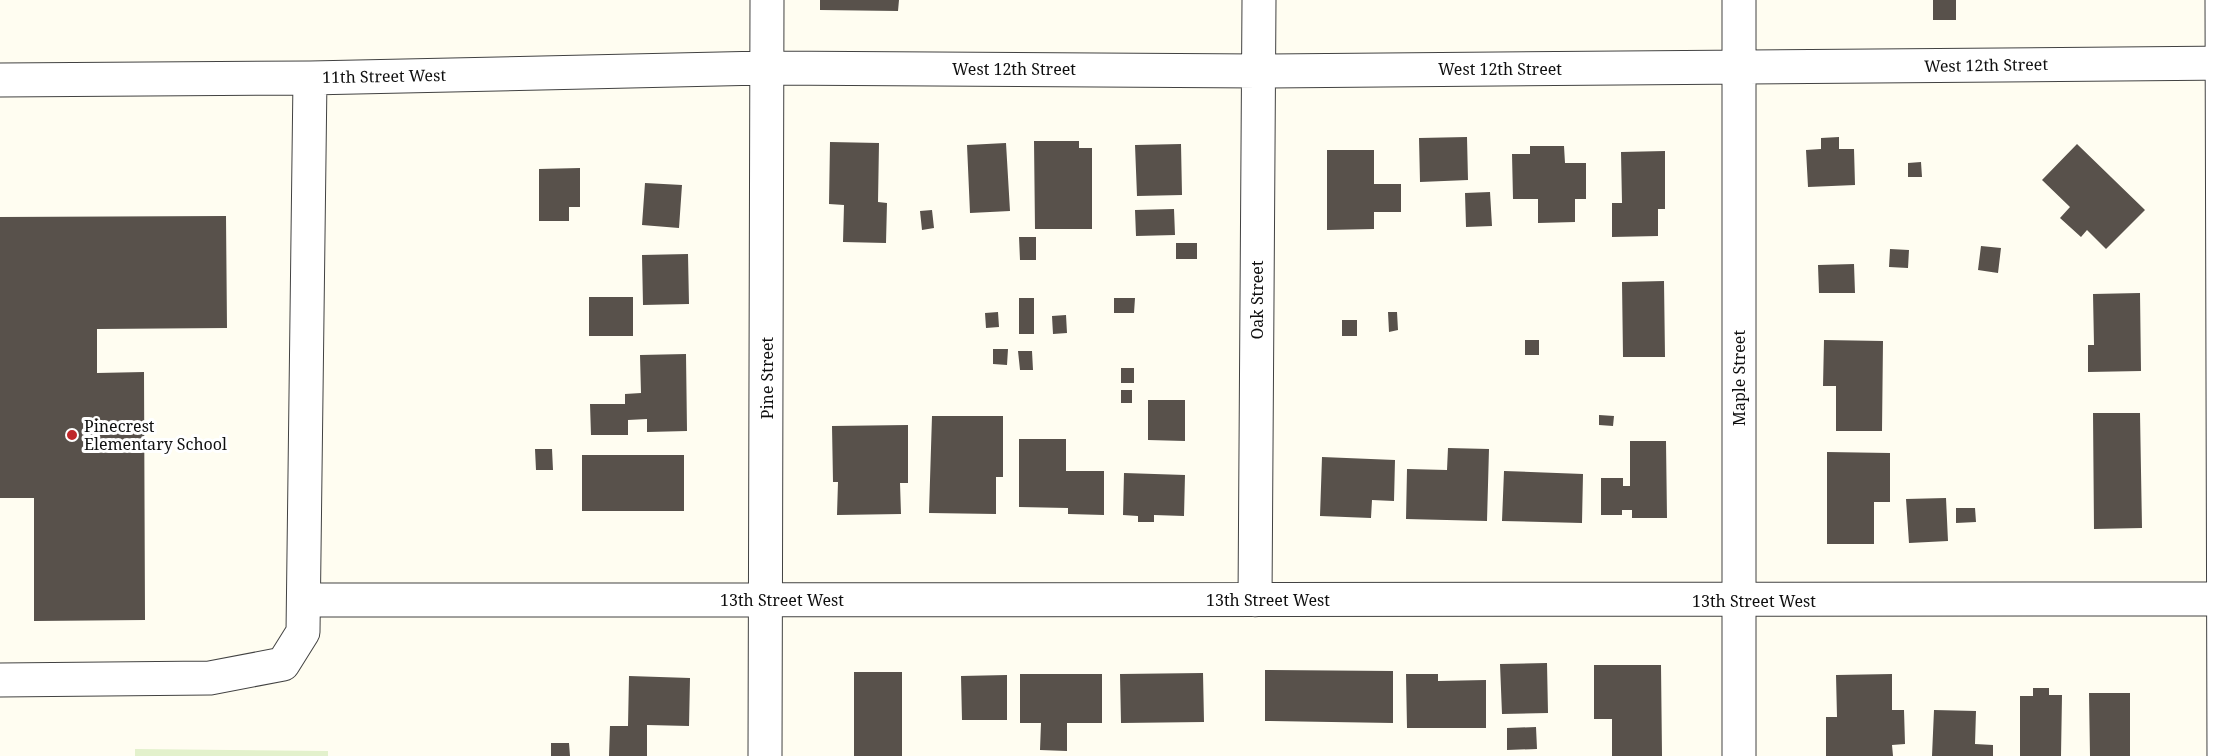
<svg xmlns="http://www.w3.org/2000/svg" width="2232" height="756" viewBox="0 0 2232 756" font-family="'Noto Serif',serif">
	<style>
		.pitch { fill: #e3f1cc }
		.building { fill: #58514b }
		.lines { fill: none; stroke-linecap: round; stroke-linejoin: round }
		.minor-casing { stroke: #424242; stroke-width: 35 }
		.minor { stroke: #fff; stroke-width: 33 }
		.poi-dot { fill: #bf272a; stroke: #fff; stroke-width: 2 }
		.labels { text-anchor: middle; stroke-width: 6; stroke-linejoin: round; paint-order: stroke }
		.street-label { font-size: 16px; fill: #0f0f0f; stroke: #fff }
		.poi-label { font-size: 16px; fill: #0f0f0f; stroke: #fff; text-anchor: start }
	</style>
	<rect width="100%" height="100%" fill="#fffdf1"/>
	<path class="pitch" d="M135 749 328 751V756H135Z"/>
	<path class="building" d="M820 0H899L898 11 820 10Z
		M1933 0H1956V20H1933Z
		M1467 137 1468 180 1420 182 1419 138Z
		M1839 137V149H1854L1855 185 1808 187 1806 150 1821 149V138Z
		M1034 141H1079V148H1092V229H1035Z
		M830 142 879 143 878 202 887 203 886 243 843 242 844 205 829 204Z
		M1006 143 1010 211 970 213 967 145Z
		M1181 144 1182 195 1137 196 1135 145Z
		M2077 144 2145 210 2106 249 2087 230 2081 237 2060 218 2070 207 2042 180Z
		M1530 146H1564L1565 163H1586V199H1575V222L1538 223V199H1513L1512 154H1530Z
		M1327 150H1374V184H1401V212H1374V229L1327 230Z
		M1665 151V209H1658V236L1612 237V203H1622L1621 152Z
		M1921 162 1922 177H1908V163Z
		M580 168V207H569V221H539V169Z
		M645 183 682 185 679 228 642 225Z
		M1490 192 1492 226 1466 227 1465 193Z
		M1174 209 1175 235 1136 236 1135 210Z
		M932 210 934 228 922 230 920 211Z
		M226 216 227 328 97 329V373L144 372 145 620 34 621V498H0V217Z
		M1019 237H1036V260H1020Z
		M1176 243H1197V259H1176Z
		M1981 246 2001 248 1998 273 1978 270Z
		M1890 249 1909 250 1908 268 1889 267Z
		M688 254 689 304 643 305 642 255Z
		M1854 264 1855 293H1819L1818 265Z
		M1664 281 1665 357H1623L1622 282Z
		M2140 293 2141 371 2088 372V345H2094L2093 294Z
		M589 297H633V336H589Z
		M1019 298H1034V334H1019Z
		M1114 298H1135L1134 313H1114Z
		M998 312 999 327 986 328 985 313Z
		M1388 312H1397L1398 330 1389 332Z
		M1066 315 1067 333 1053 334 1052 316Z
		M1342 320H1357V336H1342Z
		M1525 340H1539V355H1525Z
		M1824 340 1883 341 1882 431H1836V386H1823Z
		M993 349H1008L1007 365 993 364Z
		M1018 351H1032L1033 370H1020Z
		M686 354 687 431 647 432V419L628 420V435H591L590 404H625V394L641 393 640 355Z
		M1121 368H1134V383H1121Z
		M1121 390H1132V403H1121Z
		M1148 400H1185V441L1148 440Z
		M2093 413H2140L2142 528 2094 529Z
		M1599 415 1614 416 1613 426 1599 425Z
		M932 416H1003V477H996V514L929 513Z
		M908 425V483H900L901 514 837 515 838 482H833L832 426Z
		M1019 439H1066V471H1104V515L1068 514V508L1019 507Z
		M1630 441H1666L1667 518H1632V510H1622V515H1601V478H1623V486H1630Z
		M1448 448 1489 449 1487 521 1406 519 1407 469 1447 470Z
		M535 449H552L553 470H536Z
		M1827 452 1890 453V502H1874V544H1827Z
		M582 455H684V511H582Z
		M1322 457 1395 460 1394 501 1372 500 1371 518 1320 516Z
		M1504 471 1583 474 1582 523 1502 521Z
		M1124 473 1185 475 1184 516 1154 515V522H1138V516L1123 515Z
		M1946 498 1948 541 1909 543 1906 499Z
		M1956 508H1975L1976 522 1956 523Z
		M1547 663 1548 713 1502 714 1500 664Z
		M1594 665H1661L1662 756H1612V719H1594Z
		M1265 670 1393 671V723L1265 721Z
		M854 672H902V756H854Z
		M1203 673 1204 722 1121 723 1120 674Z
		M1020 674H1102V723H1067V751L1040 750 1041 723H1020Z
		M1406 674H1438V681L1486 680V728H1407Z
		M1892 674V710H1904L1905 744 1892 745 1893 756H1826V717H1837L1836 675Z
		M1007 675V720H962L961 676Z
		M629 676 690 678 689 726 647 725V756H609L610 726H628Z
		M2033 688H2049V695H2062L2061 756H2020V696H2033Z
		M2089 693H2130V756H2090Z
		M1934 710 1976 711 1975 744 1993 745V756H1932Z
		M1536 727 1537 749 1507 750V728Z
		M551 743H569L570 756H551Z"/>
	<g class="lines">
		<g class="minor-casing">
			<path id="minor" d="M2222 0 2224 756
				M0 80 310 78 768 68 1258 71 2232 63
				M305 600 2232 599
				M1255 600 1259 0
				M0 680 210 678 283 664 303 632 310 78
				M765 756 767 0
				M1739 756V0"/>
		</g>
		<use href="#minor" class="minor"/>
	</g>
	<circle class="poi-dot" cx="72" cy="435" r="6"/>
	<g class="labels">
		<g class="street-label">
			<text transform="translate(1986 65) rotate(-1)" y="6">West 12th Street</text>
			<text x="1014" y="75">West 12th Street</text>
			<text x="1500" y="75">West 12th Street</text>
			<text transform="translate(384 76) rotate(-1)" y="6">11th Street West</text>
			<text transform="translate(1257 300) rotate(-90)" y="6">Oak Street</text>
			<text transform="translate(767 378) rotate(-90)" y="6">Pine Street</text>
			<text transform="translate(1739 378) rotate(-90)" y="6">Maple Street</text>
			<text x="782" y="606">13th Street West</text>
			<text x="1268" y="606">13th Street West</text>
			<text x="1754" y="607">13th Street West</text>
		</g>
		<g class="poi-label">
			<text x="84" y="432">Pinecrest<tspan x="84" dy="18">Elementary School</tspan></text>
		</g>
	</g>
</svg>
